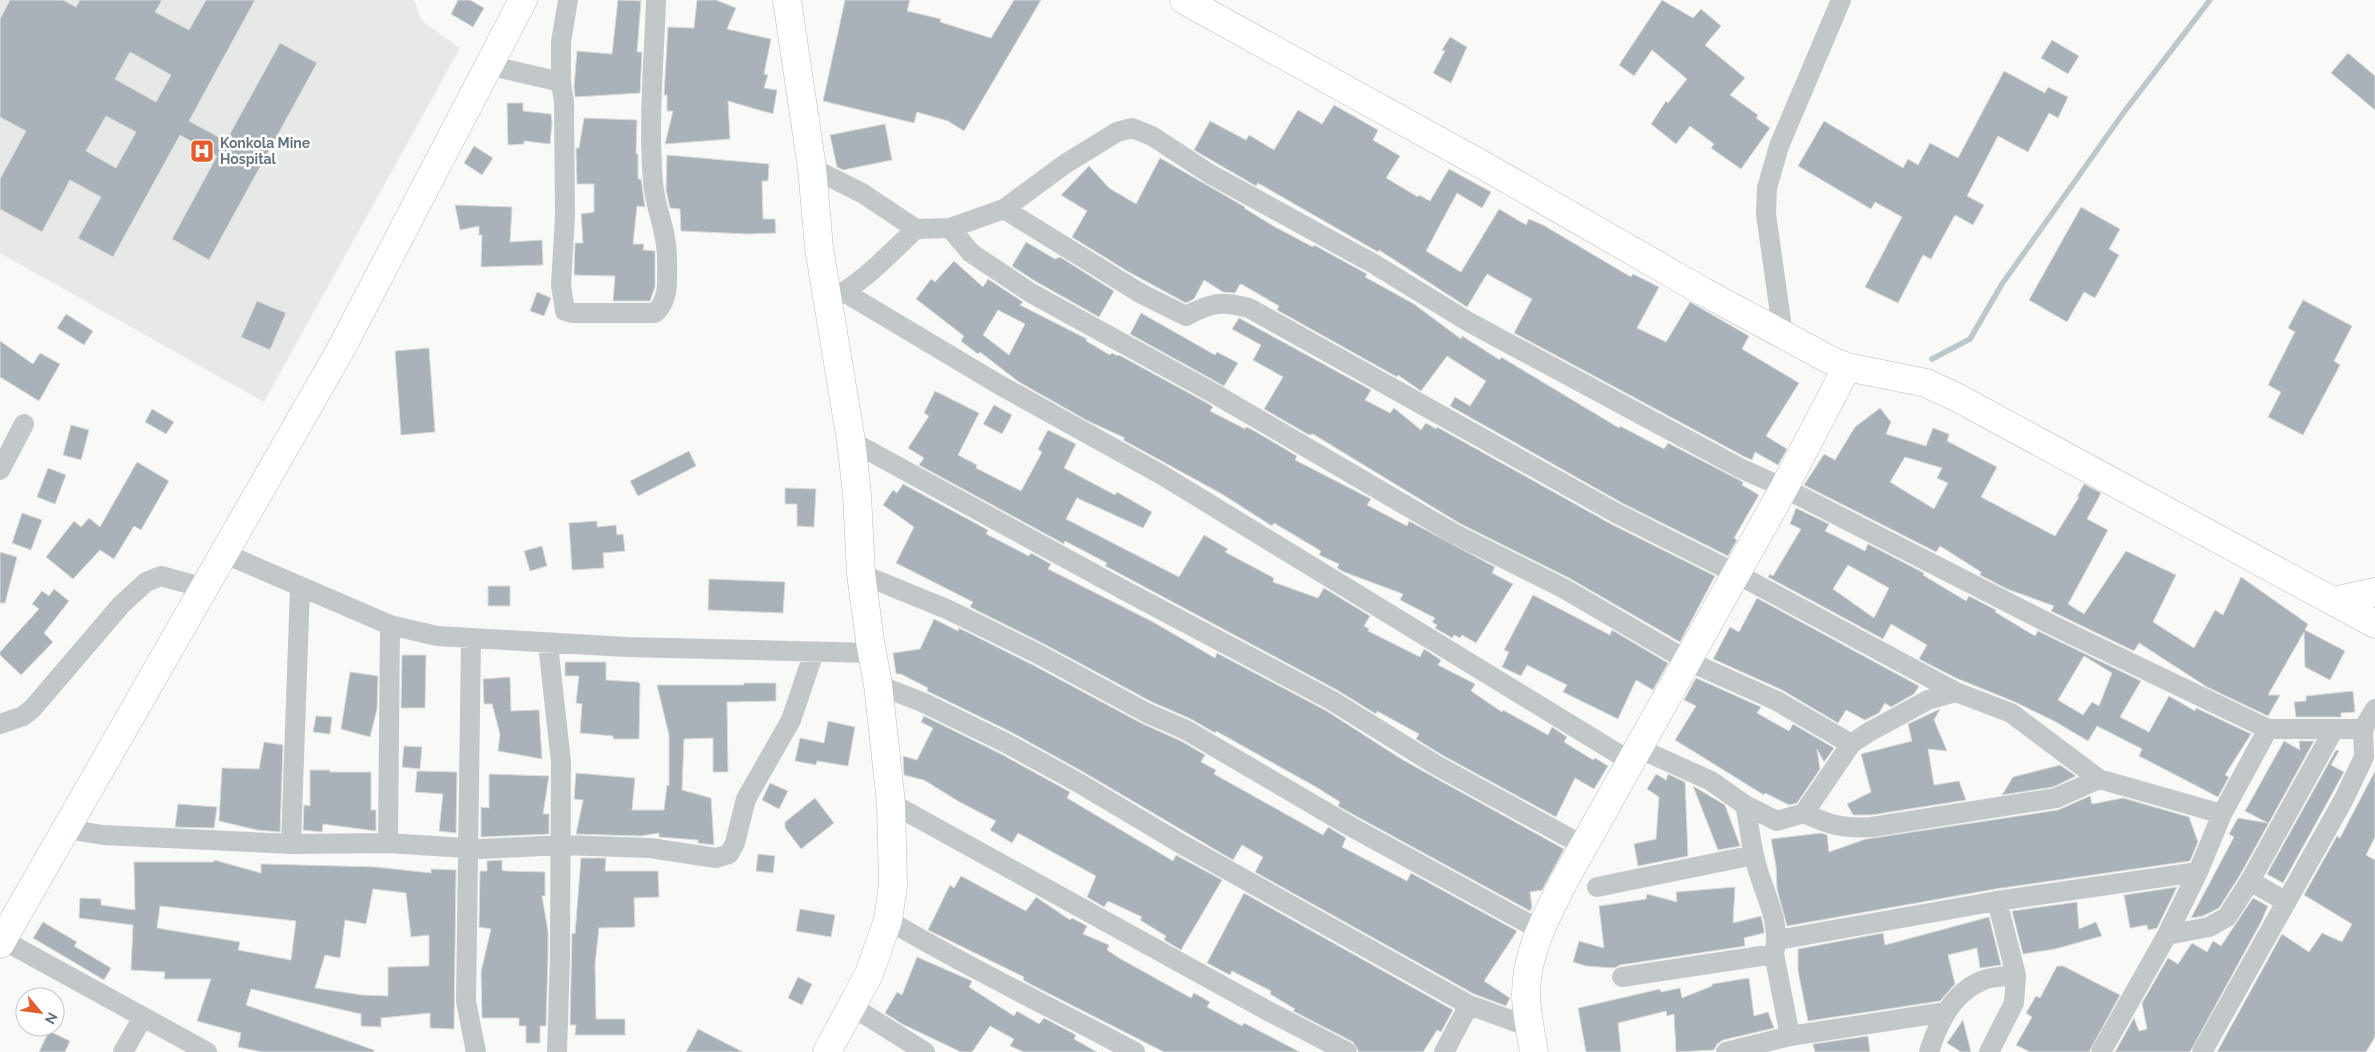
<svg xmlns="http://www.w3.org/2000/svg" width="2375" height="1052" viewBox="0 0 2375 1052" font-family="Raleway,sans-serif">
	<style>
		.built { fill: #e7e8e8 }
		.lines { fill: none; stroke-linecap: round; stroke-linejoin: round }
		.stream { stroke: #bdc7cc; stroke-width: 5.5 }
		.building { fill: #a9b2b8; stroke: #dbdbd9; fill-rule: evenodd }
		.secondary-casing { stroke: #b7bcc1; stroke-width: 29 }
		.street { stroke: #c2c7ca; stroke-width: 20 }
		.secondary { stroke: #fff; stroke-width: 28 }
		.labels { text-anchor: middle; stroke-width: 5; stroke-linejoin: round; paint-order: stroke }
		.poi-label { font-size: 14px; font-weight: bold; fill: #647481; stroke: #fff; text-anchor: start }
	</style>
	<rect width="100%" height="100%" fill="#f9f9f7"/>
	<path class="built" d="M0 0H414L422 21 460 48 264 402 0 253Z"/>
	<g class="lines">
		<path class="stream" d="M1932 359 1970 339 2002 284 2124 112 2210 0"/>
	</g>
	<path class="building" d="M10 0H63L76 7 80 0H162L155 12 189 30 206 0H255L189 121 226 141 280 43 317 63 209 260 172 239 217 156 180 135 113 257 78 238 101 197 70 180 42 232 0 209V179L26 131 0 117V19ZM130 52 171 75 156 102 115 79ZM106 116 136 132 116 168 86 151Z
		M458 0H470L484 8 473 27 451 14Z
		M618 0 641 1 637 52H642L640 93 575 97 574 87 577 51 612 54Z
		M697 0H716L736 8 727 29 771 39 764 74 768 75 764 88 777 90 773 114 728 101 730 139 665 144 673 111H667V95H664L668 27 694 28Z
		M845 0H910L907 11 941 19 940 22 991 38 1014 0H1041L964 131 948 121 917 112 914 123 823 101Z
		M1662 0 1693 18 1701 9 1721 26 1705 45 1745 78 1730 95 1758 115 1756 118 1770 128 1741 169 1711 148 1714 144 1690 126 1676 144 1651 124 1666 101 1668 103 1687 79 1652 50 1634 76 1619 65Z
		M1450 37 1467 47 1451 83 1433 73 1445 51 1442 50Z
		M2052 40 2079 56 2068 74 2041 58Z
		M2348 53 2375 76V110L2331 73Z
		M2004 71 2045 93 2048 87 2068 97 2058 118 2049 113 2028 152 1998 136 1967 196 1984 205 1973 225 1955 215 1931 259 1923 255 1898 303 1865 287 1902 217 1875 202 1871 209 1798 166 1824 121 1903 168 1908 159 1918 165 1930 143 1958 158Z
		M507 103H523V111L551 114 552 123 550 144 524 141V144L508 145Z
		M1334 105 1378 130 1373 140 1400 156 1386 178 1418 197 1419 195 1430 201 1449 169 1491 192 1482 208 1457 193 1426 251 1461 272 1499 209 1526 225 1529 219 1543 225 1631 277 1633 274 1659 287 1637 328 1666 342 1690 302 1749 336 1742 349 1799 383 1766 436 1787 449 1778 465 1755 452 1752 460 1745 457 1514 333 1532 299 1487 274 1467 307 1379 250 1378 252 1258 183 1256 186 1194 150 1210 121 1246 140 1249 135 1274 150 1298 110 1322 124Z
		M584 118 637 120 636 154H638V179H641L645 207 637 206 633 244H644L643 250 655 251V287L650 301H613L615 276 574 275 575 243H583L581 214 594 212V184H577L576 148H579Z
		M885 124 892 160 843 170 837 167 830 135Z
		M474 146 493 158 482 175 464 163Z
		M667 155 769 164 768 181H762L763 219H775L776 233 748 234 681 231 680 209 670 208 666 190Z
		M1160 158 1245 207 1244 208 1275 227 1313 247 1314 245 1367 274 1365 277 1414 304 1461 339 1462 336 1500 360 1501 357 1619 428 1620 426 1664 449 1668 443 1743 482 1742 485 1759 495 1734 538 1737 540 1728 556 1622 503 1450 406 1455 397 1470 406 1486 381 1447 356 1421 391 1398 375 1397 377 1277 310 1279 306 1243 285 1240 284 1235 293 1223 292 1204 280 1194 299 1186 303 1127 271 1072 237 1087 211 1061 195 1089 166 1109 188 1136 204Z
		M455 205 512 207 510 242 542 240 543 265 481 267 482 235H479V226L460 230Z
		M2081 207 2120 229 2109 249 2119 255 2095 298 2084 292 2067 322 2029 300Z
		M1026 242 1055 259 1060 257 1114 291 1099 317 1035 281 1012 266Z
		M954 261 983 287 988 279 1023 302 1020 305 1087 339 1086 341 1110 355 1112 353 1118 356 1119 355 1209 404 1213 407 1210 411 1245 429 1246 427 1251 429 1297 456 1295 460 1371 499 1367 505 1407 526 1409 521 1495 567 1492 573 1513 584 1476 643 1462 635 1460 638 1454 635 1452 638 1435 628 1437 625 1432 622 1435 618 1400 600 1403 594 1344 572 1337 568 1339 564 1319 555 1321 551 1274 523 1272 526 1222 494 1123 440 1125 438 1088 421 1019 382 980 352 978 354 961 341 964 336 916 299 931 279 935 282ZM998 310 1025 324 1009 355 983 335Z
		M537 292 551 298 544 316 530 311Z
		M2303 300 2352 326 2334 361 2340 365 2303 435 2268 417 2281 392 2268 385 2295 332 2288 328Z
		M257 301 286 313 270 350 241 337Z
		M1141 313 1215 355 1217 352 1238 363 1224 386 1130 334Z
		M66 314 93 331 84 345 57 328Z
		M1239 318 1371 390 1365 400 1390 413 1394 408 1421 430 1426 423 1436 429 1437 427 1611 524 1715 576 1680 642 1569 578 1459 523 1313 434 1309 435 1264 409 1283 377 1253 360 1261 345 1232 329Z
		M0 341 33 364 40 353 60 364 39 401 0 377Z
		M429 348 435 432 401 435 395 351Z
		M935 391 979 413 958 455 977 465 976 468 1021 491 1042 452 1038 449 1048 430 1076 444 1064 468 1115 495 1117 492 1152 512 1143 528 1077 498 1066 519 1179 577 1204 535 1228 549 1225 552 1274 578 1273 582 1318 598 1324 588 1370 616 1364 626 1369 629 1368 631 1420 657 1424 649 1441 660 1438 665 1475 684 1471 691 1502 712 1503 710 1548 735 1552 727 1567 737 1564 742 1593 760 1595 758 1608 766 1594 789 1575 778 1556 817 1442 755 1416 739 1419 734 1377 711 1376 714 1337 690 1113 570 1105 566 1107 563 1065 541 1064 544 919 465 924 458 908 448 929 416 924 413Z
		M994 405 1012 415 1002 434 983 424Z
		M1880 408 1891 422 1886 434 1926 446 1933 428 1949 434 1947 441 1997 467 1981 497 2055 536 2079 497H2077L2084 484 2101 493 2087 519 2108 530 2068 604 2084 614 2126 551 2176 575 2153 622 2194 648 2215 610 2223 615 2241 577 2308 624 2305 630 2345 651 2330 680 2305 667 2304 632 2268 695H2280L2268 716 2207 687 2139 643 2134 651 2051 611 2054 606 2007 589 1980 575 1981 572 1940 546 1936 552 1804 485 1824 454 1835 460 1855 427ZM1905 457 1942 468 1937 478 1948 483 1934 509 1890 482Z
		M152 409 174 422 166 434 145 422Z
		M71 425 89 430 81 460 63 455Z
		M689 451 696 466 638 496 630 481Z
		M137 462 169 481 141 530 134 526 114 559 100 550 73 579 46 557 74 521 81 527 89 518 100 527Z
		M48 468 66 475 55 504 37 497Z
		M903 484 988 530 986 534 1029 556 1031 553 1051 564 1048 569 1153 622 1215 658 1217 653 1325 710 1403 760 1564 849 1542 890 1530 892 1532 907 1530 911 1354 815 1338 806 1340 802 1316 787 1216 731 1215 733 1191 719 1152 702 1044 644 970 607 973 602 896 563 914 527 883 505 893 490 897 493Z
		M785 488 816 489 814 527 797 526V504H785Z
		M1796 508 1829 524 1825 531 1865 551 1868 544 1924 573 1923 575 1966 601 1969 596 1996 610 1995 612 2035 636 2038 631 2141 681 2120 717 2149 732 2169 696 2195 711 2196 708 2251 734 2225 775 2229 777 2218 797 2139 756 2142 749 2097 726 2088 741 2056 722 2015 702 1956 678 1919 659 1927 645 1891 624 1883 639 1768 577 1770 574 1773 576 1801 529 1790 524ZM1848 565 1889 588 1874 618 1833 589ZM2084 656 2112 673 2099 706 2092 702 2083 715 2058 700Z
		M22 513 42 520 31 550 12 543Z
		M597 521V527L616 525 617 535 623 534 625 551 603 553 604 568 572 570 569 523Z
		M542 546 547 566 530 571 524 551Z
		M0 552 17 557 5 603H0Z
		M709 579 785 582 783 613 708 610Z
		M488 586H510V606H488Z
		M54 589 69 601 44 633 53 642 21 675 0 655V652L39 609 32 604 42 591 49 596Z
		M1533 595 1610 635 1612 630 1668 663 1653 690 1636 680 1618 719 1563 692 1567 685 1527 665 1521 676 1502 667 1509 652 1504 650Z
		M1757 598 1919 686 1914 694 1891 707 1885 703 1879 713 1865 720 1846 710 1838 723 1782 690 1713 659 1730 627 1739 632Z
		M934 619 958 631 959 628 1033 665 1141 723 1181 741 1205 755 1201 762 1216 770 1214 774 1323 835 1328 827 1346 838 1342 847 1407 881 1411 873 1517 931 1484 981 1510 998 1506 1006 1474 994 1255 872 1263 857 1242 845 1233 860 1085 773 1011 732 927 691 928 688 901 674H896L893 653 920 649Z
		M402 655H426L425 708H401Z
		M565 662H606V680L638 682 640 684 639 739H613V736L580 733 582 704 576 703 579 676H565Z
		M350 672 378 676 377 709 370 737 341 729Z
		M510 677 511 711 539 710 542 759 498 751 500 734 492 704H484L483 679Z
		M1696 678 1761 707 1757 713 1789 731 1793 724 1834 748 1824 762 1817 749 1820 769 1797 803 1789 805 1765 793 1764 795 1675 740 1696 706 1684 700Z
		M744 683H776V701L727 702 728 772H713V738L684 739 682 790 711 798 714 845 698 843V840L659 837V833L641 836 576 834 583 800 574 799 576 773 635 778 632 810H664L667 785 669 786V735L657 685H744Z
		M2353 691 2355 712 2341 713V717H2296L2294 702 2306 701V696Z
		M1940 709 1934 720 1947 751 1928 749 1934 785 1959 781 1966 800 1871 815H1853L1847 804 1871 792 1861 754 1912 741 1908 724Z
		M316 716 332 717 330 734 313 732Z
		M924 716 1001 754 1070 792 1067 798 1173 861 1176 855 1222 880 1181 950 1164 940 1166 936 1140 920 1142 917 1108 901 1104 907 1087 897 1096 876 1018 833 1012 843 990 830 996 821 958 801 924 780 904 775 903 756 917 760 933 728 921 722Z
		M828 721 855 727 848 766 817 761 816 765 795 761 800 738 824 743Z
		M2284 741 2300 750 2299 741H2314L2240 875 2219 908 2203 916 2191 918 2234 837 2229 834 2238 818 2268 823 2245 811Z
		M264 742 283 745 280 832 257 830 219 821 222 768 259 769Z
		M404 746 422 747 420 769 402 767Z
		M2336 750 2339 751 2331 765 2344 772 2283 883 2267 874Z
		M2060 765 2076 776 2053 787 2002 795 2013 777Z
		M310 770H330V772H371V810H376V831L323 824 322 832 303 830 304 805 310 806Z
		M417 771 457 772 456 833 439 831 443 794 415 792Z
		M2375 771V837L2366 855 2375 860V1037L2366 1052H2217L2282 934 2309 952 2322 933 2342 942 2352 924 2304 895 2337 836 2340 838Z
		M489 774 549 776 543 814H549V834L481 837V807L489 808Z
		M1656 774 1666 780 1668 774 1685 782 1688 856 1638 866 1634 844 1656 839 1659 797 1647 789Z
		M770 783 788 791 779 809 762 800Z
		M1693 786 1725 805 1740 846 1718 850Z
		M2090 796 2092 804 2123 798 2189 817 2198 842 2190 861 1995 889 1787 926 1777 889 1776 866 1771 839 1821 833 1827 835 1829 852 1866 839 2058 810Z
		M815 798 834 823 801 849 785 828V822Z
		M178 804 217 807 214 828 175 827Z
		M758 854 775 856 773 873 756 871Z
		M581 858H606L605 871H658L659 897 634 898 635 927 599 928 595 964 596 1019H625V1035H575L576 1025H570L572 933 575 934Z
		M214 860 261 873V864L376 867 431 873V869L456 870 454 1029 430 1028V1013L381 1018V1027L361 1026V1014L251 989 246 1005 374 1050V1052H262L238 1047 241 1033 197 1021 211 979H164L165 972 131 970 133 925 79 918 80 898 101 899V905L135 910 134 862H214ZM373 889 406 893 411 937 429 935V966L388 967V996L362 995 315 988 325 955 340 958 345 920 366 924ZM160 906 296 921 291 960 238 950 240 942 157 928Z
		M502 860V870L506 871 545 872V896H542L548 931V956L546 1026H540V1043H526V1026H519V1018H482L481 972 491 929 479 927 480 871H487V861Z
		M961 876 1026 911 1036 897 1070 920 1072 918 1087 926 1083 934 1109 945 1107 950 1119 958 1191 998 1194 993 1210 1002 1207 1007 1242 1026 1244 1023 1300 1052H1164L1030 984 1023 980 1024 977 928 930 950 885 954 888Z
		M1735 887 1733 923 1761 916 1764 930V933L1744 938 1745 946 1620 965 1614 968 1586 966 1573 962 1579 941 1604 948 1599 906 1646 899 1647 894 1677 902 1676 892Z
		M2177 887 2157 928 2148 930 2147 925 2130 928 2124 895Z
		M1244 893 1453 1010 1441 1032 1437 1030 1423 1052H1359L1353 1042 1293 1011 1295 1009 1270 994 1271 991 1232 971 1230 975 1207 963Z
		M2253 898 2268 906 2261 922 2190 1052H2115L2134 1018 2139 1031 2147 1029 2142 1003 2168 958 2178 964 2192 943 2207 952 2213 941 2221 946Z
		M2077 902 2079 929 2096 922 2102 936 2055 949 2023 954 2012 911Z
		M800 909 835 915 831 937 796 931Z
		M1989 917 2001 965 1980 968 1977 948 1948 955 1955 984 1940 1001 1808 1021 1798 971V949L1883 933 1885 945Z
		M43 922 77 942 74 946 111 968 104 980 33 938Z
		M917 957 972 981 969 987 1014 1016 1017 1011 1039 1024 1044 1018 1076 1035 1074 1039 1097 1052H1024L1010 1046 1014 1039 990 1026 972 1052H961L902 1024 885 1013 897 992 902 995Z
		M2057 966H2063L2120 995 2089 1052H2030L2016 1045 2032 1017 2026 1013 2036 996 2040 998Z
		M798 977 812 984 802 1005 788 998Z
		M1749 978 1754 1016 1768 1012 1774 1028 1723 1040 1717 1044 1714 1050 1676 1052 1674 1014 1667 1016 1666 1011 1618 1023 1621 1052H1586L1578 1008 1660 989 1661 992 1680 988 1682 998 1712 986V984Z
		M1963 1020 1971 1052H1961L1947 1043Z
		M698 1029 743 1052H686Z
		M49 1031 70 1041 65 1052H39Z
		M1868 1036 1870 1052H1815L1813 1044Z"/>
	<g class="lines">
		<g class="secondary-casing">
			<path id="secondary" d="M787 0 812 168 819 248 851 441 857 494 861 574 870 641 878 685 891 803 893 885 888 920 869 974 827 1052
				M1184 0 1488 168 1704 292 1832 361 1847 367 1926 383 1958 398 2375 624
				M2334 601 2375 592
				M0 944 341 349 523 0
				M1534 1052C1531 1033 1526 1013 1526 994 1526 953 1546 917 1564 881L1784 488 1847 367"/>
		</g>
		<path class="street" d="M568 0 561 42V82L564 102 565 216 561 285 565 311 572 313H655C670 299 667 280 667 260 668 233 655 209 653 182 648 121 654 61 656 0
			M488 65 561 82
			M812 168 862 193 916 229 950 228 1004 209 1065 164 1117 132 1132 128 1152 136 1210 174 1374 264 1467 321 1740 468 1784 488 2050 624 2268 729H2363
			M1004 209 1140 293 1186 316C1213 302 1220 301 1249 308L1616 513 1735 573 1956 692
			M950 228 971 253 1031 293 1215 394 1453 533 1563 588 1688 661 1777 701 1851 744
			M844 292 998 384 1162 475 1630 761
			M833 298C864 282 890 253 916 229
			M1783 335 1766 214 1767 188 1779 146 1841 0
			M851 441 1122 589 1331 700 1436 765 1584 846
			M0 470 24 424
			M223 553 390 625 437 636 626 647 872 653
			M861 574 949 610 1038 654 1147 713 1186 730 1348 825 1540 930
			M471 640 466 1001 476 1052
			M548 644 561 762 560 956 557 1052
			M878 685 922 702 1006 743 1079 783 1183 845 1469 1005 1530 1027
			M0 724 23 716 32 709 121 605 146 582 161 576 204 588
			M1638 748 1711 781 1745 805 1777 821 1804 813 1851 744 1869 732 1928 700 1956 692 2011 713 2099 779 2222 814
			M891 803 1268 1011 1347 1052
			M1745 805C1749 822 1750 839 1754 855 1760 888 1783 920 1774 954L1790 1036
			M1804 813C1829 825 1844 829 1872 827L2056 798 2099 779
			M67 829 103 835 291 844 388 843 481 849 561 845 650 848 716 858 729 854 735 843 746 799 791 720 814 652
			M388 843 390 625
			M291 844 300 587
			M2250 881 2285 901
			M1597 887 1754 855
			M888 920C968 968 1053 1008 1135 1052
			M2167 935 2209 927 2227 917 2250 881 2334 729
			M3 940 207 1052
			M1778 940 1997 901
			M1622 977 1774 954
			M853 1007 925 1052
			M123 1052 143 1017
			M1444 1052 1469 1005
			M1726 1052 1790 1036 1946 1012
			M1929 1052C1938 1023 1952 994 1981 981 1991 976 2006 977 2016 975
			M1989 1052 2014 1003 2016 975 1997 901 2198 872
			M2101 1052 2167 935 2198 872 2222 814 2268 729
			M2202 1052 2344 799 2364 757 2363 729 2375 709"/>
		<use href="#secondary" class="secondary"/>
	</g>
	<defs>
		<g id="hospital-square" transform="scale(1.25)"><rect x="-9" y="-9" width="18" height="18" rx="4" fill="#e25d2e" stroke="#fff"/><path d="M-5-5h3v3.5h4V-5h3V5h-3V1.5h-4V5h-3Z" fill="#fff"/></g>
	</defs>
	<g fill-rule="evenodd">
		<use href="#hospital-square" x="202" y="151"/>
	</g>
	<g class="labels">
		<g class="poi-label">
			<text x="220" y="148">Konkola Mine<tspan x="220" dy="16">Hospital</tspan></text>
		</g>
	</g>
	<g transform="translate(40 1012) rotate(119)"><circle r="24" fill="#ffffff" stroke="#c1c7cd"/>
	<path d="M0-4L9 19L0 12L-9 19Z" fill="#e25d2e"/>
	<text y="-8" font-size="14" font-weight="bold" text-anchor="middle" fill="#647481">N</text>
	</g>
</svg>
